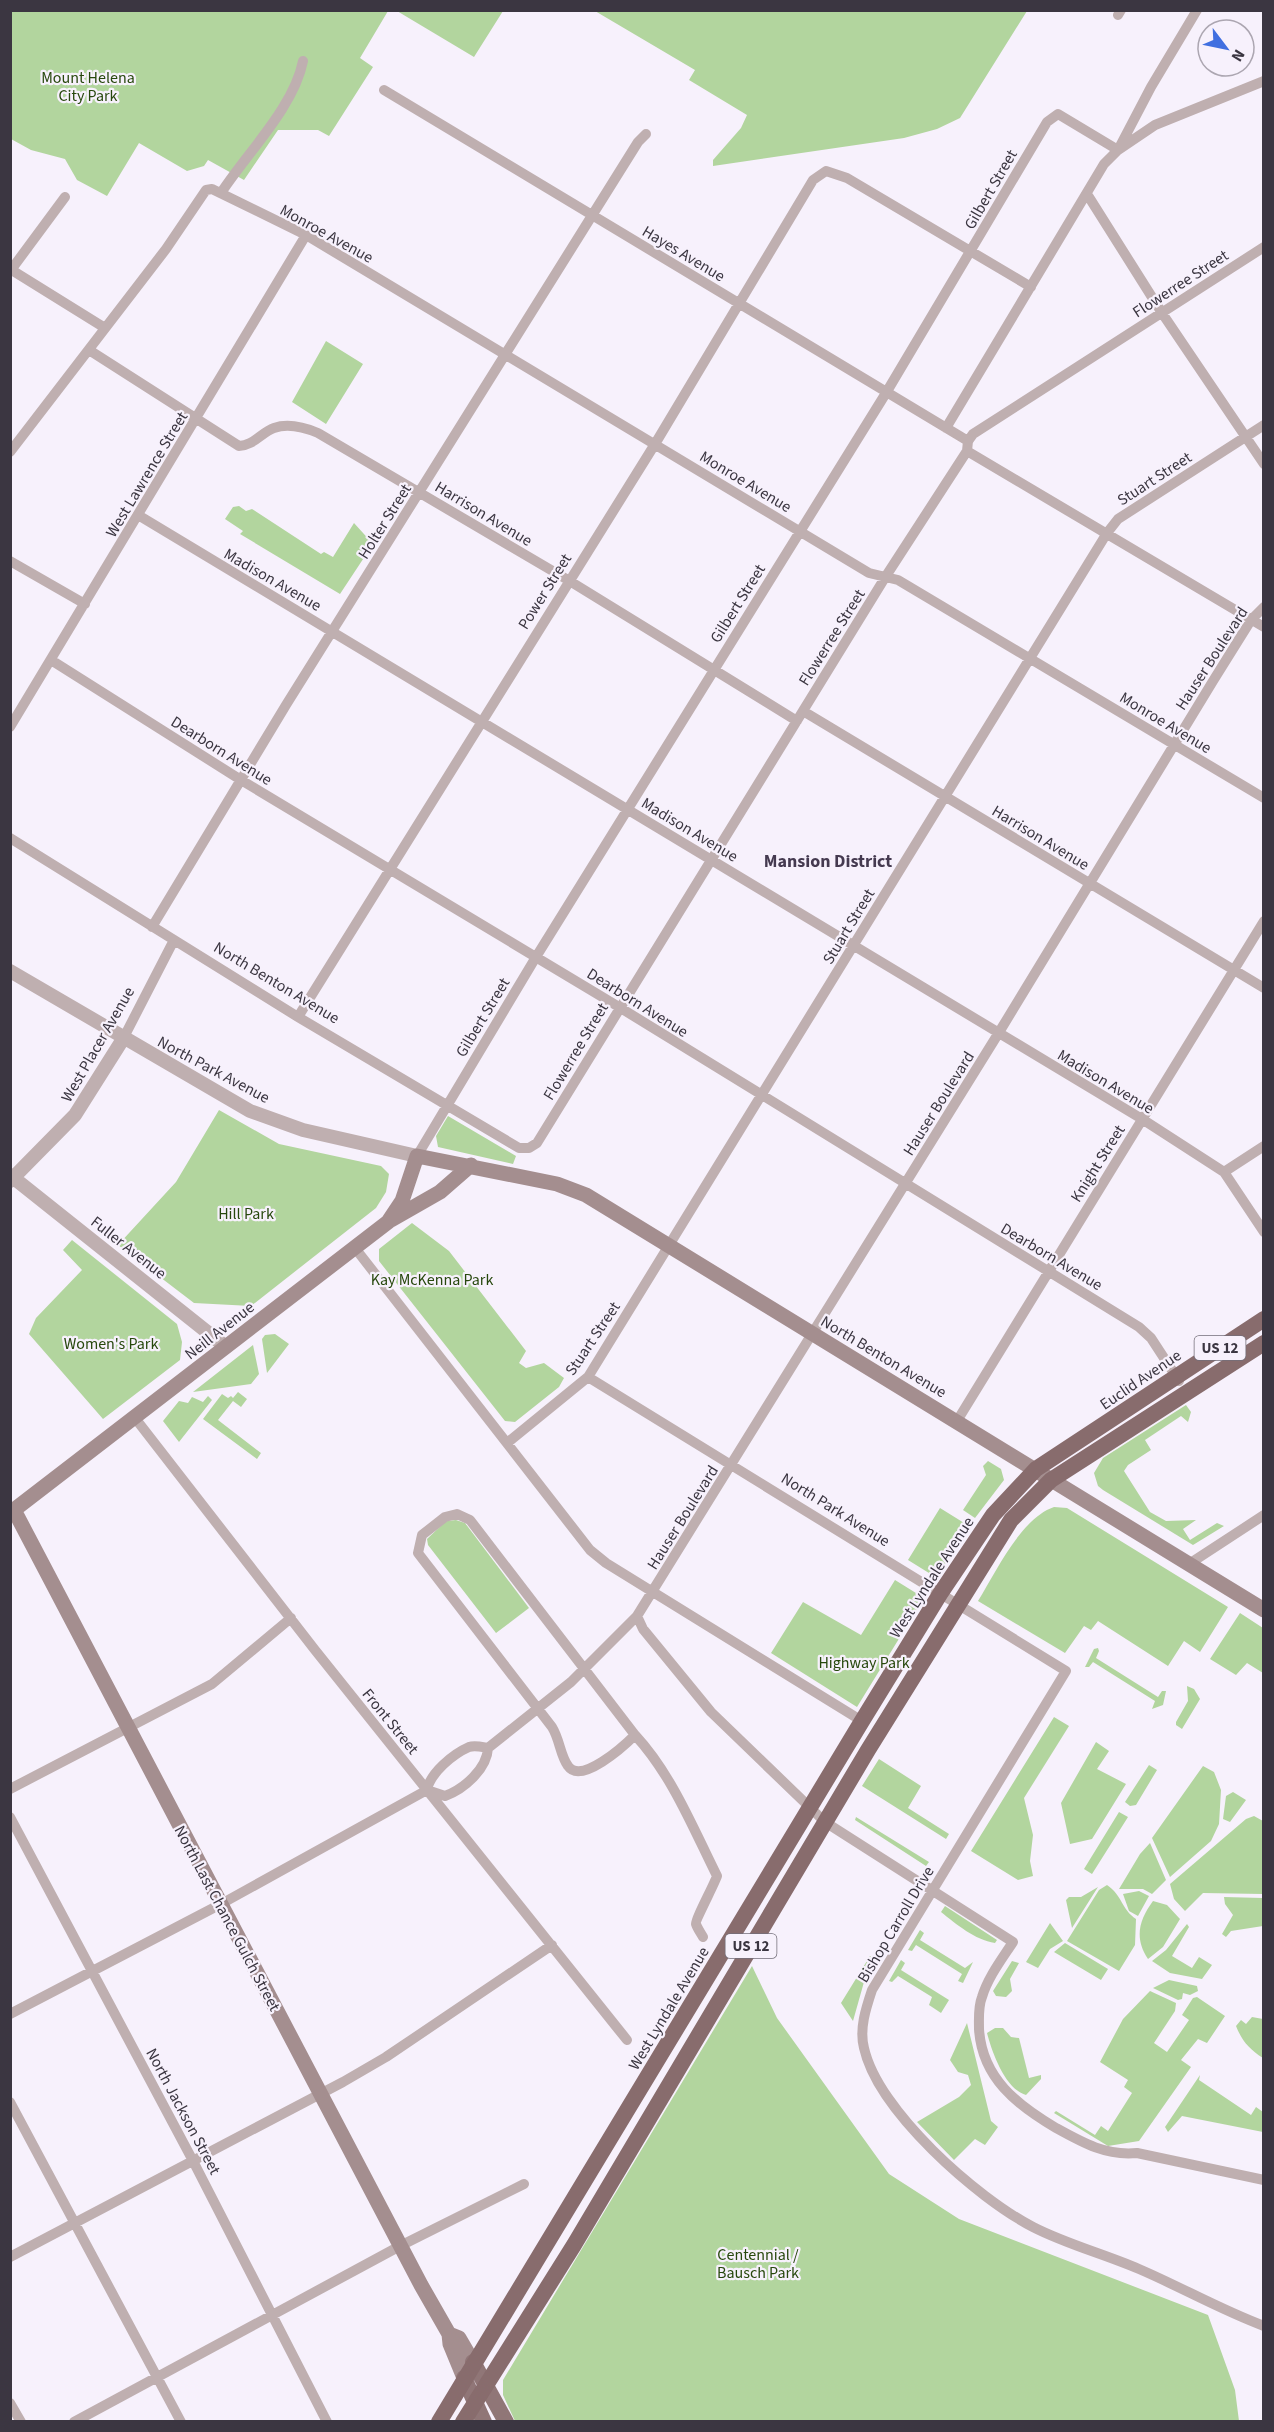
<svg xmlns="http://www.w3.org/2000/svg" width="1274" height="2432" viewBox="0 0 1274 2432" font-family="'Source Sans 3',sans-serif">
	<style>
		.green { fill: #b2d59e }
		.lines { fill: none; stroke-linecap: round; stroke-linejoin: round }
		.minor { stroke: #bfafb0; stroke-width: 10 }
		.tertiary { stroke: #bfafb0; stroke-width: 14 }
		.secondary { stroke: #a48e8f; stroke-width: 15 }
		.primary { stroke: #907677; stroke-width: 16 }
		.trunk { stroke: #886c6d; stroke-width: 16 }
		.labels { text-anchor: middle; stroke-width: 4.5; stroke-linejoin: round; paint-order: stroke }
		.shield { fill: #f7f1fc; stroke: #736e79; stroke-width: 1.5 }
		.shield-label { font-size: 15px; font-weight: bold; fill: #3b3641 }
		.park-label { font-size: 16px; fill: #27480d; stroke: #f7f1fc }
		.street-label { font-size: 16px; fill: #3b3641; stroke: #f7f1fc }
		.neighbourhood-label { font-size: 18px; font-weight: bold; fill: #453a50; stroke: #f7f1fc }
	</style>
	<rect width="100%" height="100%" fill="#f7f1fc"/>
	<path class="green" d="M11 11H388L360 58 373 67 329 136 318 130H278L244 180 208 160 204 166 187 171 139 143 107 196 77 180 65 159 31 150 11 139Z
		M397 11H503L474 57Z
		M595 11H1027L960 118 937 129 904 138 713 166V160L741 128 747 115 689 80 695 70Z
		M326 341 363 364 326 424 292 402Z
		M239 506 246 511 252 509 321 554 324 552 333 557 354 523 373 544 340 594 240 534 243 531 225 519 233 507Z
		M219 1110 279 1144 381 1166 389 1174 386 1192 376 1208 251 1306 194 1303 118 1245 176 1182Z
		M448 1116 516 1156 513 1164 438 1147 436 1136Z
		M412 1223 449 1251 526 1351 519 1363 526 1368 544 1363 564 1378 559 1387 515 1422 505 1421 379 1261V1249Z
		M72 1240 177 1324 182 1342 180 1360 103 1419 29 1334 36 1318 82 1270 63 1250Z
		M275 1334 289 1344 267 1373 262 1339 265 1335Z
		M253 1345 259 1374 251 1384 193 1392Z
		M238 1392 247 1399 241 1407 233 1401 218 1420 261 1453 257 1459 203 1419 222 1394 228 1398 231 1396 233 1398Z
		M208 1396 212 1400 179 1442 163 1421 179 1401 188 1403 192 1397 203 1402Z
		M1186 1405 1191 1412 1188 1422 1181 1416 1145 1440 1151 1450 1128 1465 1124 1471 1150 1512 1166 1521 1196 1520 1183 1529 1190 1540 1217 1523 1224 1526 1193 1545 1103 1490 1098 1486 1094 1473 1103 1458Z
		M988 1461 1001 1469 1004 1480 975 1518 963 1510 986 1475 983 1466Z
		M1054 1507 1067 1508 1228 1607 1200 1652 1184 1641 1168 1666 1098 1621 1091 1630 1084 1626 1065 1653 978 1601C996 1572 1021 1518 1054 1507Z
		M940 1508 969 1526 937 1578 908 1560Z
		M456 1520 465 1523 529 1608 496 1633 428 1545 427 1539 446 1521Z
		M895 1580 924 1598 857 1707 771 1653 803 1602 861 1635Z
		M1240 1613 1263 1628V1673L1247 1663 1236 1675 1210 1659Z
		M1098 1648 1099 1651 1096 1658 1158 1697 1162 1691H1166L1163 1705 1152 1709 1155 1701 1093 1662 1089 1667H1085L1094 1649Z
		M1187 1686 1194 1689 1200 1699 1182 1729 1176 1725V1722L1188 1701Z
		M1054 1717 1069 1726 1024 1798 1033 1835 1030 1861 1033 1876 1018 1880 971 1851Z
		M1096 1742 1109 1751 1097 1769 1126 1784 1092 1839 1070 1844 1061 1803Z
		M879 1759 921 1786 908 1808 949 1834 946 1839 862 1786Z
		M1149 1765 1157 1770 1136 1805 1130 1806 1125 1802Z
		M1203 1766 1214 1772 1221 1790 1219 1824 1211 1841 1170 1877 1152 1838Z
		M1233 1792 1246 1800 1230 1822 1223 1819 1226 1796Z
		M1119 1812 1128 1817 1092 1874 1084 1869Z
		M1254 1816 1263 1821V1894L1203 1893 1185 1911 1174 1899 1170 1884 1246 1819Z
		M856 1817 929 1862 926 1866 855 1820Z
		M1150 1843 1166 1880 1152 1894 1143 1889H1119L1140 1854Z
		M1107 1885C1122 1895 1122 1910 1136 1919L1135 1945 1119 1971 1067 1941 1099 1890Z
		M1098 1887 1072 1928 1066 1900 1069 1897H1081Z
		M1139 1891 1149 1896 1138 1916 1129 1911 1123 1894Z
		M1224 1897 1263 1898V1926L1231 1931 1226 1937 1222 1934 1233 1915 1225 1904Z
		M1153 1901 1167 1905 1180 1919 1163 1947 1148 1959C1134 1938 1139 1920 1153 1901Z
		M945 1906 997 1940 995 1943C975 1940 956 1924 941 1912Z
		M1050 1923 1063 1941 1050 1949 1038 1968 1026 1962Z
		M1187 1924 1189 1927 1172 1956 1192 1968 1199 1957 1212 1965 1202 1979 1170 1973 1152 1961 1166 1950Z
		M920 1930 924 1933 920 1940 965 1968 973 1962 963 1983 958 1981 962 1974 916 1945 912 1951 908 1950Z
		M1065 1943 1108 1969 1101 1980 1054 1952Z
		M870 1956 876 1960 864 1982 853 2021 841 2003Z
		M901 1960 905 1963 901 1970 949 2000 941 2013 929 2005 932 1997 898 1976 892 1982 889 1981Z
		M1012 1961 1019 1963 1010 1979 1012 1991 1006 1997 996 1996 993 1991Z
		M752 1966 777 2018 889 2174 959 2219 1208 2315 1235 2390 1239 2421H515L503 2395V2380Z
		M1169 1980 1197 1986 1198 1991 1190 1995 1183 1993 1182 1999 1178 2000 1153 1988Z
		M1150 1991 1176 2003 1175 2011 1154 2043 1167 2052 1189 2020 1182 2015 1193 1998 1197 1997 1225 2016 1207 2043 1198 2039 1181 2060 1191 2067 1139 2141 1108 2146 1054 2113 1056 2111 1095 2135 1101 2126 1108 2131 1132 2093 1124 2087 1128 2080 1100 2062 1123 2019Z
		M1252 2017 1263 2019V2058C1249 2049 1242 2041 1236 2026L1241 2020 1246 2024Z
		M967 2023 991 2121 998 2127 985 2145 975 2139 954 2160 917 2122 959 2097 971 2085 968 2075 958 2072 950 2060Z
		M995 2028H1003L1011 2037 1019 2038 1029 2078 1041 2075V2079L1026 2095C1005 2089 992 2052 987 2033Z
		M1200 2075 1199 2080 1251 2115 1256 2107 1263 2112V2132L1182 2116 1168 2132 1165 2127Z"/>
	<g class="lines">
		<path class="minor" d="M1118 15 1121 10
			M384 90 968 441
			M221 193C247 153 294 107 303 61
			M1087 194 1162 313 1264 464
			M10 269 105 328
			M11 270 65 197
			M89 350 239 446C253 446 262 432 274 428 288 423 306 428 318 433L568 580 797 721
			M946 428 1104 164 1118 150 1151 87 1197 10
			M967 451 1264 627
			M10 452 166 249 206 190 212 189 306 235 869 573 898 580 1264 798
			M138 515 1142 1119 1224 1172 1264 1232
			M10 561 85 604
			M51 660 241 780 619 1007 1139 1327 1151 1338 1179 1381
			M803 711 1264 988
			M10 727 306 235
			M10 838 298 1017 519 1148H529L537 1143 886 576 967 451 968 441 973 434 1264 247
			M152 927 286 705 638 142 646 134
			M298 1017 655 444 813 180 826 171 847 178 1031 287
			M123 1039 174 940
			M417 1156 536 957 886 393 1047 122 1058 114 1118 150 1155 125 1264 81
			M1224 1172 1264 1146
			M355 1248 590 1550 606 1563 862 1721
			M588 1377 1066 1671 872 1990C866 2008 859 2029 864 2048 878 2111 977 2198 1033 2227 1066 2244 1104 2254 1139 2269 1181 2287 1221 2310 1264 2326
			M135 1418 315 1650 627 2040
			M957 1421 1264 921
			M507 1443 588 1377 1107 533 1118 519 1264 425
			M457 1514 470 1520 635 1735C624 1746 581 1785 568 1766 560 1755 560 1740 552 1727L418 1553 422 1535 445 1517Z
			M1189 1564 1264 1515
			M637 1616 643 1629 711 1712 825 1822 1013 1942C1002 1959 988 1977 982 1997 978 2007 979 2018 979 2029 982 2078 1017 2105 1056 2128 1083 2143 1106 2156 1137 2153L1264 2180
			M635 1735C672 1775 693 1828 717 1876 714 1885 695 1920 696 1924 697 1928 701 1933 703 1937
			M488 1748 571 1682 637 1616 998 1034 1213 681 1251 620 1264 607
			M10 1789 212 1684 291 1618
			M427 1790C430 1773 453 1754 469 1747 475 1745 482 1747 488 1748
			M430 1791 445 1796C464 1789 487 1769 488 1748
			M10 1817 192 2159 327 2422
			M10 2014 221 1904 427 1790
			M10 2102 181 2422
			M10 2257 343 2082 386 2057 552 1945
			M10 2403 21 2422
			M74 2422 400 2246 524 2184"/>
		<path class="tertiary" d="M10 971 250 1111 303 1130 417 1156
			M10 1175 226 1347
			M10 1181 75 1115 123 1039"/>
		<path class="secondary" d="M391 1220 440 1192 471 1165
			M14 1510 421 2285 449 2334 450 2344 464 2378
			M10 1513 388 1222 402 1201 417 1156 557 1184 586 1195 1264 1610
			M449 2334 459 2338 473 2362"/>
		<path class="primary" d="M473 2362 506 2422
			M464 2378 484 2422"/>
		<path class="trunk" d="M439 2422 862 1721 940 1594 993 1515 1036 1469 1264 1319
			M463 2422 574 2245 868 1750 1011 1520 1051 1480 1264 1343"/>
	</g>
	<g class="labels">
		<g class="shield">
			<rect x="1194.5" y="1336" width="51" height="24" rx="4.5"/>
			<rect x="725.5" y="1934" width="51" height="24" rx="4.5"/>
		</g>
		<g class="shield-label">
			<text x="1220" y="1353">US 12</text>
			<text x="751" y="1951">US 12</text>
		</g>
		<g class="park-label">
			<text x="88" y="83">Mount Helena<tspan x="88" dy="18">City Park</tspan></text>
			<text x="246" y="1219">Hill Park</text>
			<text x="432" y="1285">Kay McKenna Park</text>
			<text x="111" y="1349">Women's Park</text>
			<text x="864" y="1668">Highway Park</text>
			<text x="758" y="2260">Centennial /<tspan x="758" dy="18">Bausch Park</tspan></text>
		</g>
		<g class="street-label">
			<text transform="translate(990 189) rotate(-60)" y="6">Gilbert Street</text>
			<text transform="translate(327 233) rotate(29)" y="6">Monroe Avenue</text>
			<text transform="translate(684 253) rotate(31)" y="6">Hayes Avenue</text>
			<text transform="translate(1180 283) rotate(-33)" y="6">Flowerree Street</text>
			<text transform="translate(146 474) rotate(-59)" y="6">West Lawrence Street</text>
			<text transform="translate(1154 478) rotate(-33)" y="6">Stuart Street</text>
			<text transform="translate(746 481) rotate(31)" y="6">Monroe Avenue</text>
			<text transform="translate(484 513) rotate(31)" y="6">Harrison Avenue</text>
			<text transform="translate(384 521) rotate(-58)" y="6">Holter Street</text>
			<text transform="translate(273 579) rotate(30)" y="6">Madison Avenue</text>
			<text transform="translate(544 591) rotate(-58)" y="6">Power Street</text>
			<text transform="translate(737 603) rotate(-58)" y="6">Gilbert Street</text>
			<text transform="translate(831 637) rotate(-58)" y="6">Flowerree Street</text>
			<text transform="translate(1211 658) rotate(-57)" y="6">Hauser Boulevard</text>
			<text transform="translate(1166 722) rotate(31)" y="6">Monroe Avenue</text>
			<text transform="translate(222 750) rotate(32)" y="6">Dearborn Avenue</text>
			<text transform="translate(690 829) rotate(31)" y="6">Madison Avenue</text>
			<text transform="translate(1041 837) rotate(31)" y="6">Harrison Avenue</text>
			<text transform="translate(848 926) rotate(-59)" y="6">Stuart Street</text>
			<text transform="translate(277 982) rotate(31)" y="6">North Benton Avenue</text>
			<text transform="translate(638 1002) rotate(32)" y="6">Dearborn Avenue</text>
			<text transform="translate(482 1017) rotate(-59)" y="6">Gilbert Street</text>
			<text transform="translate(97 1044) rotate(-60)" y="6">West Placer Avenue</text>
			<text transform="translate(575 1051) rotate(-59)" y="6">Flowerree Street</text>
			<text transform="translate(214 1069) rotate(28)" y="6">North Park Avenue</text>
			<text transform="translate(1106 1081) rotate(31)" y="6">Madison Avenue</text>
			<text transform="translate(938 1103) rotate(-58)" y="6">Hauser Boulevard</text>
			<text transform="translate(1097 1163) rotate(-58)" y="6">Knight Street</text>
			<text transform="translate(129 1247) rotate(38)" y="6">Fuller Avenue</text>
			<text transform="translate(1052 1256) rotate(31)" y="6">Dearborn Avenue</text>
			<text transform="translate(219 1330) rotate(-38)" y="6">Neill Avenue</text>
			<text transform="translate(592 1338) rotate(-56)" y="6">Stuart Street</text>
			<text transform="translate(884 1356) rotate(31)" y="6">North Benton Avenue</text>
			<text transform="translate(1140 1379) rotate(-34)" y="6">Euclid Avenue</text>
			<text transform="translate(836 1509) rotate(32)" y="6">North Park Avenue</text>
			<text transform="translate(682 1517) rotate(-58)" y="6">Hauser Boulevard</text>
			<text transform="translate(931 1577) rotate(-57)" y="6">West Lyndale Avenue</text>
			<text transform="translate(391 1721) rotate(51)" y="6">Front Street</text>
			<text transform="translate(228 1918) rotate(62)" y="6">North Last Chance Gulch Street</text>
			<text transform="translate(895 1924) rotate(-59)" y="6">Bishop Carroll Drive</text>
			<text transform="translate(668 2008) rotate(-59)" y="6">West Lyndale Avenue</text>
			<text transform="translate(184 2111) rotate(62)" y="6">North Jackson Street</text>
		</g>
		<g class="neighbourhood-label">
			<text x="828" y="867">Mansion District</text>
		</g>
	</g>
	<rect width="1274" height="2432" fill="none" stroke="#3b3641" stroke-width="24"/>
	<g transform="translate(1226 48) rotate(122)"><circle r="28" fill="#f7f1fc" stroke="#aca6b1" stroke-width="1.5"/>
	<path d="M0-4.5L10 22L0 15L-10 22Z" fill="#406fe0"/>
	<text y="-9" font-size="16" font-weight="bold" text-anchor="middle" fill="#3b3641">N</text>
	</g>
</svg>
